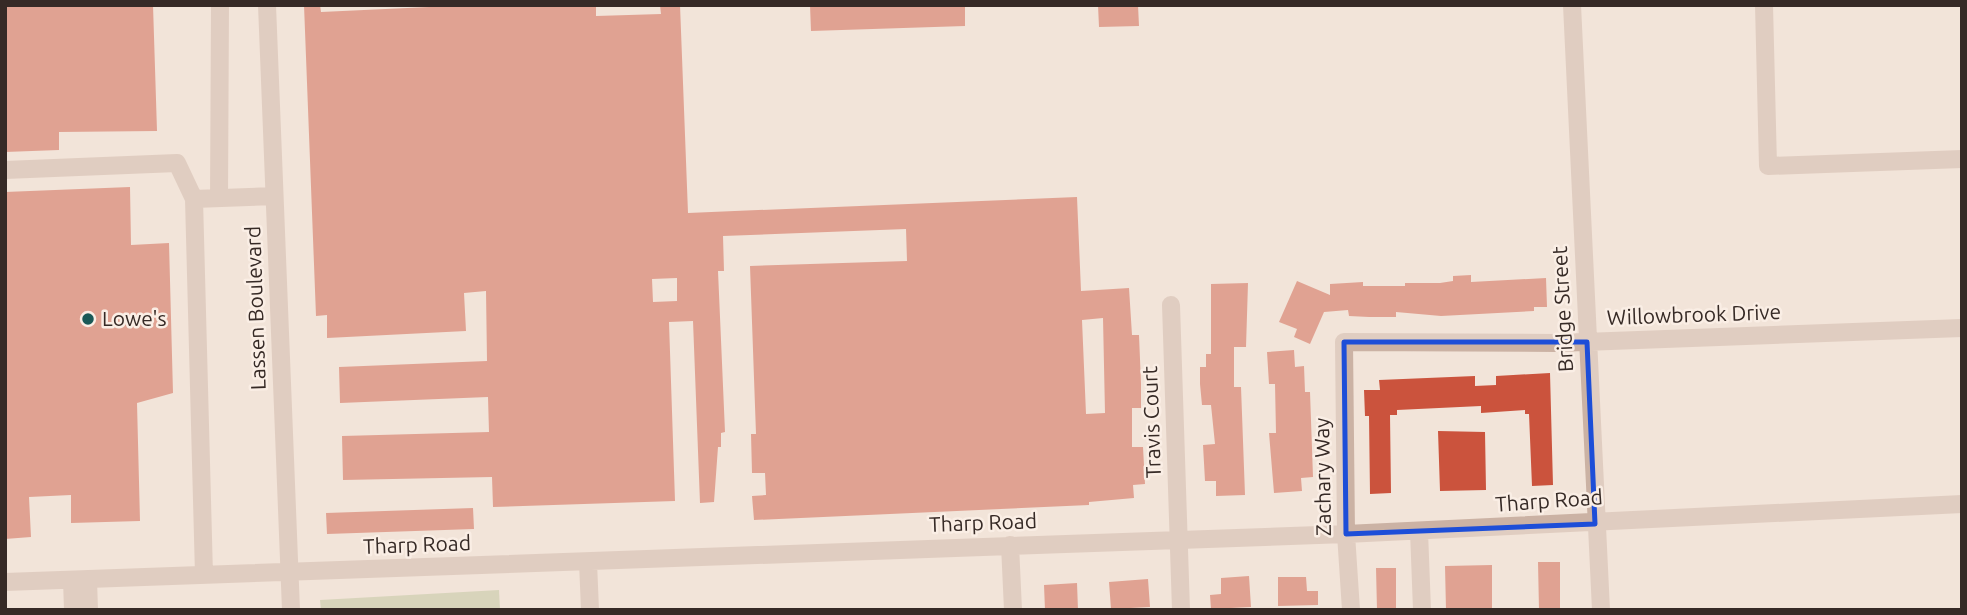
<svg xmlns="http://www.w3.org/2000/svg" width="1967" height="615" viewBox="0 0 1967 615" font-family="Ubuntu,sans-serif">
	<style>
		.green { fill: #b8c298 }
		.building { fill: #cb533d; fill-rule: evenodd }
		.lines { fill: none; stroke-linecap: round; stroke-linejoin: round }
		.minor { stroke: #cbb2a4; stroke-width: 18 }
		.marked { fill: none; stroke: #1d4ed8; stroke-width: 5; stroke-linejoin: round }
		.poi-dot { fill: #1a5957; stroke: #faeee5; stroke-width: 2.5 }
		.labels { text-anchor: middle; stroke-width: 5; stroke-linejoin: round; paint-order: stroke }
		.street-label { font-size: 21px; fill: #362a26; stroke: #faeee5 }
		.poi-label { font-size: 21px; fill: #362a26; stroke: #faeee5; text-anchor: start }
	</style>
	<rect width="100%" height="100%" fill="#f2e4d9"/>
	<path class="green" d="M499 590 500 610H321L320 600Z"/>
	<path class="building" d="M5 5H153L157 131 59 132V150L5 152Z
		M304 5H320L321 12 472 5H596V16L661 14 660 5H680L688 213 1077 197 1081 291 1129 288 1132 335H1139L1141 383V408H1132V447H1143L1145 484 1133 485 1134 498 1089 502V505L754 520 752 496 766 495 765 473H752L751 434H756L750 266 907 261 906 229 723 236 724 271H718L725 432 721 433V447H718L714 502 700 503 693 321 669 322 675 501 493 507 492 477 343 480 342 436 489 432 488 397 340 403 339 367 487 361 486 291 464 293 466 331 327 338V315L316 316ZM677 278V301L653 302 652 279ZM1103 318 1105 413 1086 414 1082 320Z
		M810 5H965V26L811 31Z
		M1098 5H1138L1139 26 1099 27Z
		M130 187 131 245 169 243 173 393 137 403 140 521 71 523V495L29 497 31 537 5 539V192Z
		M1471 275V282L1546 278 1547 307H1534V311L1441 316 1396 312V317H1369L1349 316 1348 310 1324 312 1310 344 1294 337 1297 329 1279 322 1297 281 1330 295V284L1363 282V286H1405V283H1440L1453 281V276Z
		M1248 283 1246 347H1234V387H1241L1245 495 1216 496V481H1205L1203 445 1215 444 1211 405H1202L1200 384V367H1206V354H1211V284Z
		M1294 350 1295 367 1304 366 1305 392H1310L1313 477 1301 478 1302 491 1274 493 1269 433H1276L1275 384H1269L1267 352Z
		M1550 373 1553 485 1532 486 1529 414H1525V410L1481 413V406L1397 410V415H1390L1391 493 1370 494 1369 416H1365L1364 390H1380L1379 380 1475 376V386L1496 385V376Z
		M1438 431 1485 432 1486 490 1440 491Z
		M473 508 474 529 327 534 326 513Z
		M1538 562H1560V610H1539Z
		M1492 565V610H1446L1445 566Z
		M1376 568H1396V610H1377Z
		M1249 576 1251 607 1211 609 1210 595 1221 594V578Z
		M1278 577H1306L1307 591H1318V605L1278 606Z
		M1148 579 1150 607 1111 609 1109 582Z
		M1077 583 1078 610H1045L1044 585Z"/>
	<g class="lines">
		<path class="minor" d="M267 5 291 610
			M1572 5 1601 610
			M1764 5 1768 166 1962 159
			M5 170 177 163 194 199 274 196
			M219 198 220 5
			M194 199 204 575
			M1171 305 1181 610
			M1419 531 1422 610
			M1010 545 1013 610
			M588 562 590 610
			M88 579 89 610
			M72 580 73 610
			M5 582 1346 534 1962 504
			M1351 610 1346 534 1344 342 1557 343 1962 328"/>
	</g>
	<path d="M0 0H1967V615H0ZM1344 342H1587L1595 524 1346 534Z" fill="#f2e4d9" fill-opacity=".55" fill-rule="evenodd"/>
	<path class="marked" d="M1344 342H1587L1595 524 1346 534Z"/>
	<circle class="poi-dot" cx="88" cy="319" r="7"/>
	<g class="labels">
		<g class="street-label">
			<text transform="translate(256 308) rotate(-92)" y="7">Lassen Boulevard</text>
			<text transform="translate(1563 309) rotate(-93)" y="7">Bridge Street</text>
			<text transform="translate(1694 315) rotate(-2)" y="7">Willowbrook Drive</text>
			<text transform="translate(1152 422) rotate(-92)" y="7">Travis Court</text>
			<text transform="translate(1323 477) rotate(-91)" y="7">Zachary Way</text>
			<text transform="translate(1549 501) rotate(-4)" y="7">Tharp Road</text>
			<text transform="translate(983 523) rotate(-2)" y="7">Tharp Road</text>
			<text transform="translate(417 545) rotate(-2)" y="7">Tharp Road</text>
		</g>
		<g class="poi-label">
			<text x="102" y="326">Lowe's</text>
		</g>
	</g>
	<rect width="1967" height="615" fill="none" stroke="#362a26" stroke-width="14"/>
</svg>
